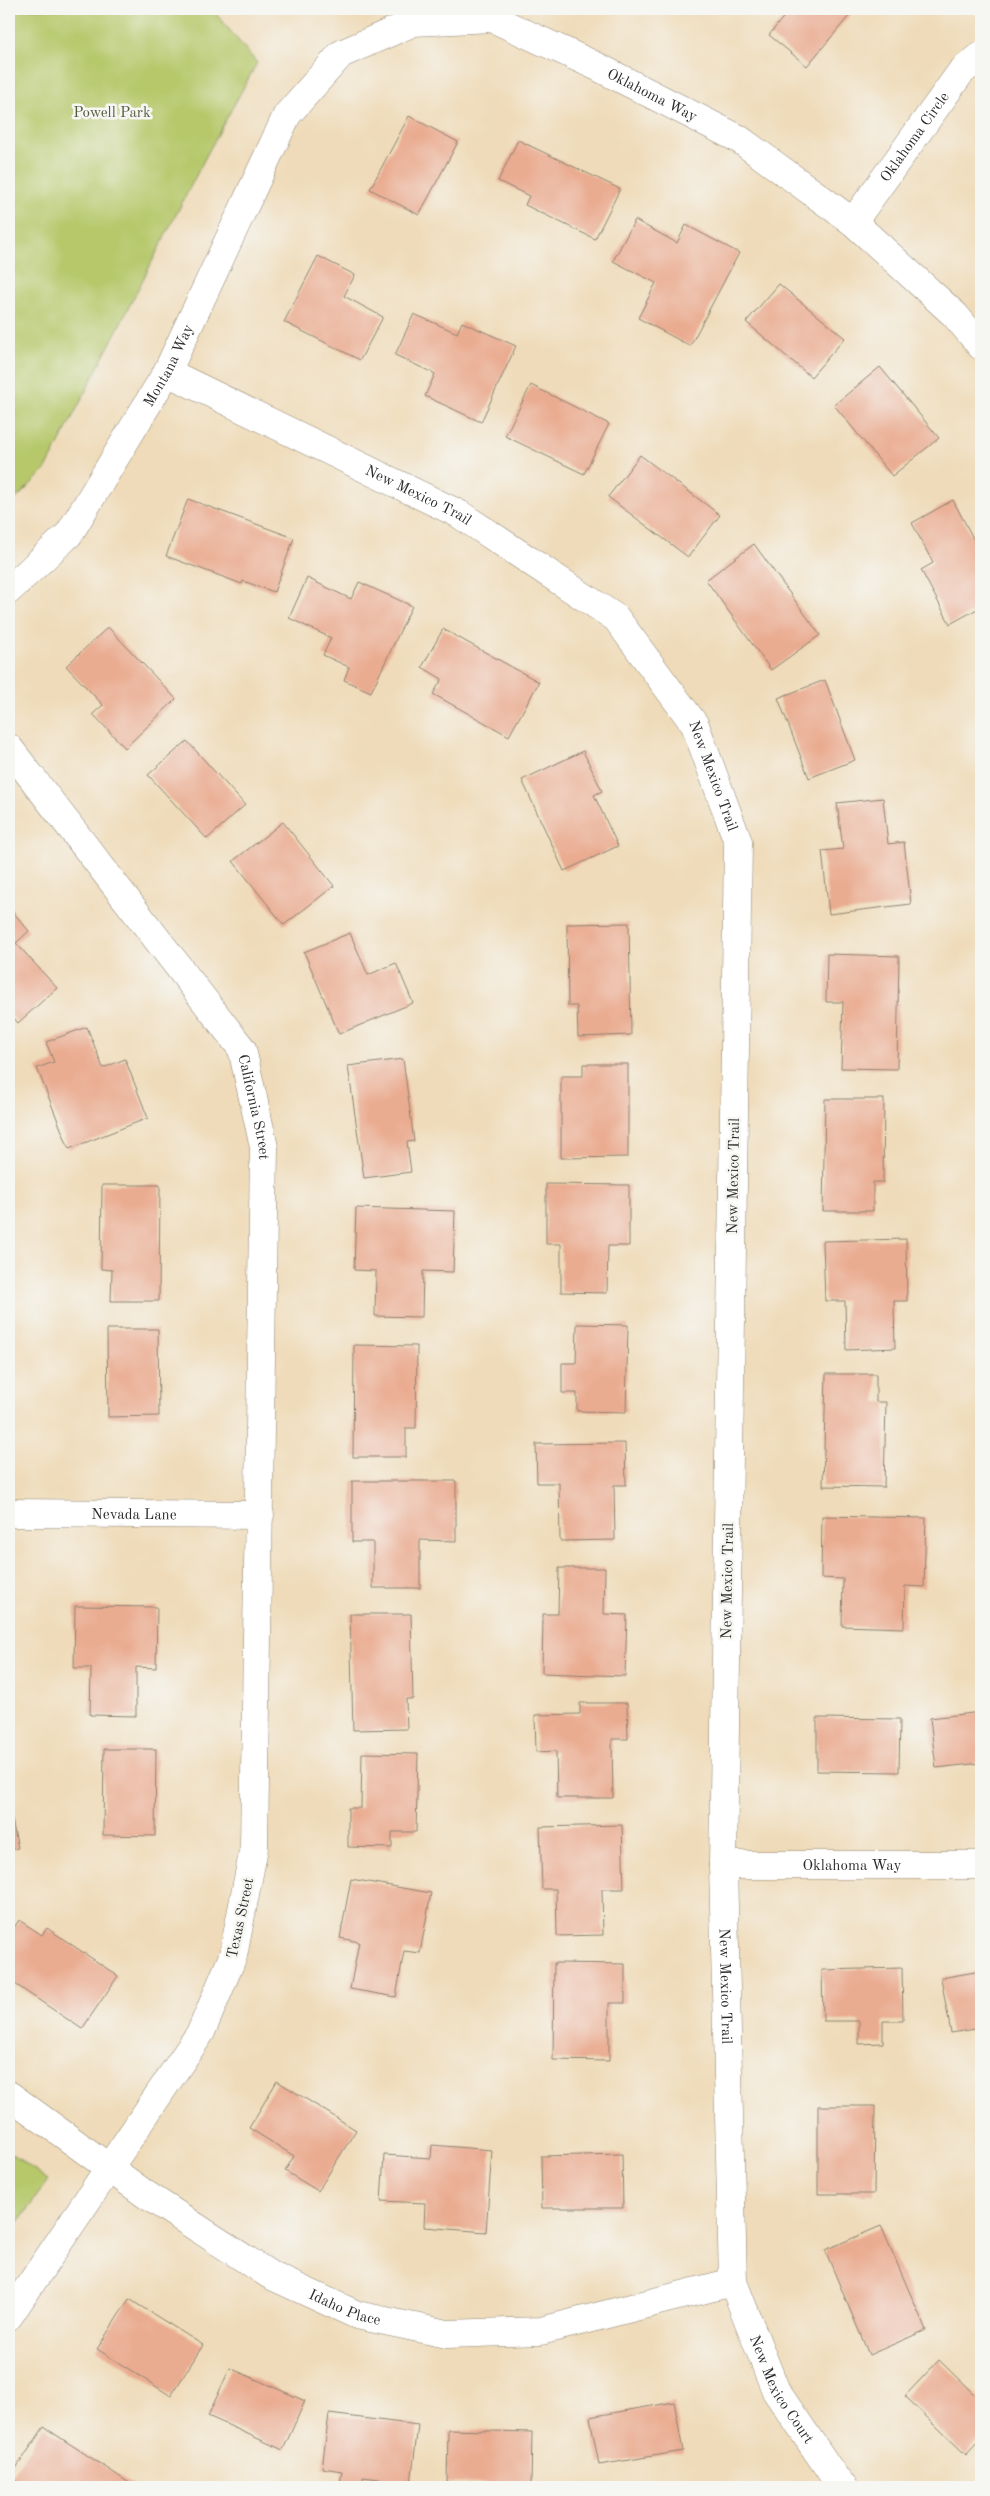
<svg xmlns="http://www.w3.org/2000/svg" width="990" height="2496" viewBox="0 0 990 2496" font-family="'Old Standard TT',serif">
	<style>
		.green { fill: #b6c86b; stroke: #707a4b }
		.building { fill: #eaac91 }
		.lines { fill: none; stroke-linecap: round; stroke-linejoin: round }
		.minor-casing { stroke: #8d8372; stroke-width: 29 }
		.minor { stroke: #fff; stroke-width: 28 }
		.labels { text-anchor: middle; stroke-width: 5; stroke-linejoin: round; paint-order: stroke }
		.street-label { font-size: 15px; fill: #2b2b2b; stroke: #f6f6f2 }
		.park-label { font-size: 15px; fill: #555a3e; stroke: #f6f6f2 }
	</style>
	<rect width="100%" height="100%" fill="#f6f6f2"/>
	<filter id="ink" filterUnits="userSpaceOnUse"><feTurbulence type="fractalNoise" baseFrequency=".02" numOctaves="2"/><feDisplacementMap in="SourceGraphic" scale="10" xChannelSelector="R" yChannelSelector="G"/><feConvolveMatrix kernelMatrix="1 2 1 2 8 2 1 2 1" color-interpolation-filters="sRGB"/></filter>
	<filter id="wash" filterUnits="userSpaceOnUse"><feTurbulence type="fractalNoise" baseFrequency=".0096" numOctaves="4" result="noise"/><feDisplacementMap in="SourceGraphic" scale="20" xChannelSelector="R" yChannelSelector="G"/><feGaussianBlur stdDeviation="1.12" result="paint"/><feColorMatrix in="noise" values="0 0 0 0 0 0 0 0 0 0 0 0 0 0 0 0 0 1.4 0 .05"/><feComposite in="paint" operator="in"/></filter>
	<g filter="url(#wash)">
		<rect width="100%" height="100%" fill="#efdbb9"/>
		<path class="green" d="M9 9H212L257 63 206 156 46 469 9 506Z
			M9 2152 48 2180 9 2236Z"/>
		<g id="blocks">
			<path class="building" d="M790 9H855L807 66 769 35Z
				M409 116 458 142 419 215 370 189Z
				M518 140 620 189 595 239 525 205 529 196 498 181Z
				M635 220 677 243 686 225 739 253 690 346 638 318 656 283 613 261Z
				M318 256 355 275 344 296 383 317 360 360 284 322Z
				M779 284 845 338 811 377 746 322Z
				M414 314 457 333 462 322 516 346 481 422 425 396 435 374 395 355Z
				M880 367 939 438 892 476 834 405Z
				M531 385 609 424 584 474 505 436Z
				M640 455 720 515 688 557 608 497Z
				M188 499 294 538 274 592 243 581 242 584 166 556Z
				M953 500 975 542 981 538V607L950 624 921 570 933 563 912 523Z
				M754 544 820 635 771 670 706 580Z
				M307 578 351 599 359 582 412 606 371 692 344 680 349 667 323 655 331 638 289 618Z
				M108 627 176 699 125 748 93 714 103 705 66 666Z
				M443 629 539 682 509 736 433 694 442 679 422 667Z
				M825 680 855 760 809 778 778 698Z
				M187 741 245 805 207 839 148 775Z
				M583 751 602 791 594 795 618 846 564 871 522 780Z
				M883 798 888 844 904 842 911 904 829 914 822 851 843 849 837 803Z
				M283 822 334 886 284 925 233 861Z
				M9 907 29 931 16 943 57 988 18 1023 9 1012Z
				M629 923 631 1035 578 1037 577 1006H568L567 924Z
				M350 933 368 975 396 963 413 1003 339 1034 304 952Z
				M827 954 899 956 897 1069 841 1068 843 1002H826Z
				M87 1027 103 1068 125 1059 148 1118 69 1149 37 1068 54 1062 46 1042Z
				M403 1059 414 1141 407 1142 411 1172 364 1178 348 1066Z
				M583 1064H628V1157L561 1158V1076H583Z
				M825 1099H884L883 1182H873V1211H823Z
				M546 1184 629 1185V1246H608L607 1293 561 1292V1244H546Z
				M102 1185H160L159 1301H111L112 1270 101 1269Z
				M356 1208 455 1211 453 1272 423 1271 422 1317 375 1316 376 1271 354 1270Z
				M906 1239 907 1301H894L895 1348 846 1350 845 1301H825L823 1241Z
				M577 1324 628 1325 626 1412 577 1411V1393H562V1363H576Z
				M107 1329H158L159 1416 108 1417Z
				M354 1345 417 1346 416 1428H406V1457H353Z
				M826 1374H876V1402H886L884 1487 823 1486Z
				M625 1443 626 1485H614L615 1540 560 1541 559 1483H537L536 1444Z
				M352 1481H456V1541L420 1540V1588H373V1542H352Z
				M822 1516 926 1518 924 1587 905 1586 904 1628 842 1626 843 1579 821 1578Z
				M559 1568H605L604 1614 627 1615 625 1676 542 1673 543 1614H558Z
				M75 1606 157 1607 156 1668 136 1667V1716L90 1715 91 1668H74Z
				M350 1614H411L413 1699H406L407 1729 353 1730Z
				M580 1703H627L628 1739H612L613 1798H557L556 1751 536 1752 535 1715 580 1714Z
				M981 1712V1763L936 1768 930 1718Z
				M817 1718 900 1719 899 1772 817 1771Z
				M104 1749H156L155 1836 103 1835Z
				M362 1753 418 1754 416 1832H392V1848L348 1847V1808H361Z
				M9 1806 18 1848 9 1850Z
				M622 1825 624 1889H602L603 1935 557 1936 556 1889H542L540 1827Z
				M351 1879 431 1893 420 1953 404 1951 396 1997 350 1989 359 1942 340 1938Z
				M19 1920 42 1935 47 1928 118 1976 82 2029 9 1980V1936Z
				M554 1963 625 1964V2003H609V2061L553 2060Z
				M902 1968 903 2021H883V2043L859 2044V2021H823L822 1970Z
				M981 1971V2028L951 2033 941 1978Z
				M277 2081 356 2130 318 2191 285 2171 294 2156 249 2128Z
				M818 2106H875L874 2194H818Z
				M432 2145 492 2150 486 2232 424 2227 425 2203 381 2201 384 2155 431 2158Z
				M622 2154 623 2208H542L541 2156Z
				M881 2226 926 2330 869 2355 825 2250Z
				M129 2299 203 2345 171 2396 97 2349Z
				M939 2360 981 2401V2439L966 2455 905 2396Z
				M230 2368 305 2401 283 2450 208 2416Z
				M674 2402 683 2451 599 2465 590 2417Z
				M329 2414 418 2425 411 2483 363 2477V2487L340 2485 342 2471 322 2468Z
				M44 2427 134 2486 133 2487H25L10 2477Z
				M448 2430 532 2432 531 2485 447 2483Z"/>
		</g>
	</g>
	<g filter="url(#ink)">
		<use href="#blocks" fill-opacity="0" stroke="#8d8372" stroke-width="1"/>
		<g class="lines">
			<g class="minor-casing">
				<g id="minor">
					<path id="s1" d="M853 222 961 72 981 56"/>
					<path id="s2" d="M167 372 459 514 616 618 695 725 738 842 723 1865 733 2282 776 2391 838 2482 844 2487"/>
					<path id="s3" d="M9 590 69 534 167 372 287 115 341 54 414 22 492 18 596 66 739 139 853 222 955 315 981 346"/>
					<path id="s4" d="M9 748 242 1049 264 1147 254 1848 233 1956 201 2032 9 2316"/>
					<path id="s5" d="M9 1513 260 1515"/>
					<path id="s6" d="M723 1865H981"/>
					<path id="s7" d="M9 2095 145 2194 270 2275 357 2315 447 2334 541 2331 733 2282"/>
				</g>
			</g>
			<use href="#minor" class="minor"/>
		</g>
	</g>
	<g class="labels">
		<g class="street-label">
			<text dy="5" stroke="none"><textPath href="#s3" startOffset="972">Oklahoma Way</textPath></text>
			<text dy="5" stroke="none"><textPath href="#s1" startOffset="105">Oklahoma Circle</textPath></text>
			<text dy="5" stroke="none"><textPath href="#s3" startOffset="278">Montana Way</textPath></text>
			<text dy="5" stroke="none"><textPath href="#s2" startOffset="280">New Mexico Trail</textPath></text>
			<text dy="5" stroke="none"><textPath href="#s2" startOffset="700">New Mexico Trail</textPath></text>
			<text dy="5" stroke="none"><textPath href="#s4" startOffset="440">California Street</textPath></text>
			<text transform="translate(733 1176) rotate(-89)" y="5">New Mexico Trail</text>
			<text dy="5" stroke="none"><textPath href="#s5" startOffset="125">Nevada Lane</textPath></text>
			<text transform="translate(727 1581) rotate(-89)" y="5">New Mexico Trail</text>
			<text dy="5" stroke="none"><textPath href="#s6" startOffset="129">Oklahoma Way</textPath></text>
			<text transform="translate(240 1918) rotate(-78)" y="5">Texas Street</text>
			<text dy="5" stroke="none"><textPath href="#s2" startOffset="1915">New Mexico Trail</textPath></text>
			<text dy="5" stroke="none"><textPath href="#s7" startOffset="399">Idaho Place</textPath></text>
			<text dy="5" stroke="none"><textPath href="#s2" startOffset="2329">New Mexico Court</textPath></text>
		</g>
		<g class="park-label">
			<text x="112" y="117">Powell Park</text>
		</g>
	</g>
	<rect width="990" height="2496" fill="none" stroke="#f6f6f2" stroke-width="30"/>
</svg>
